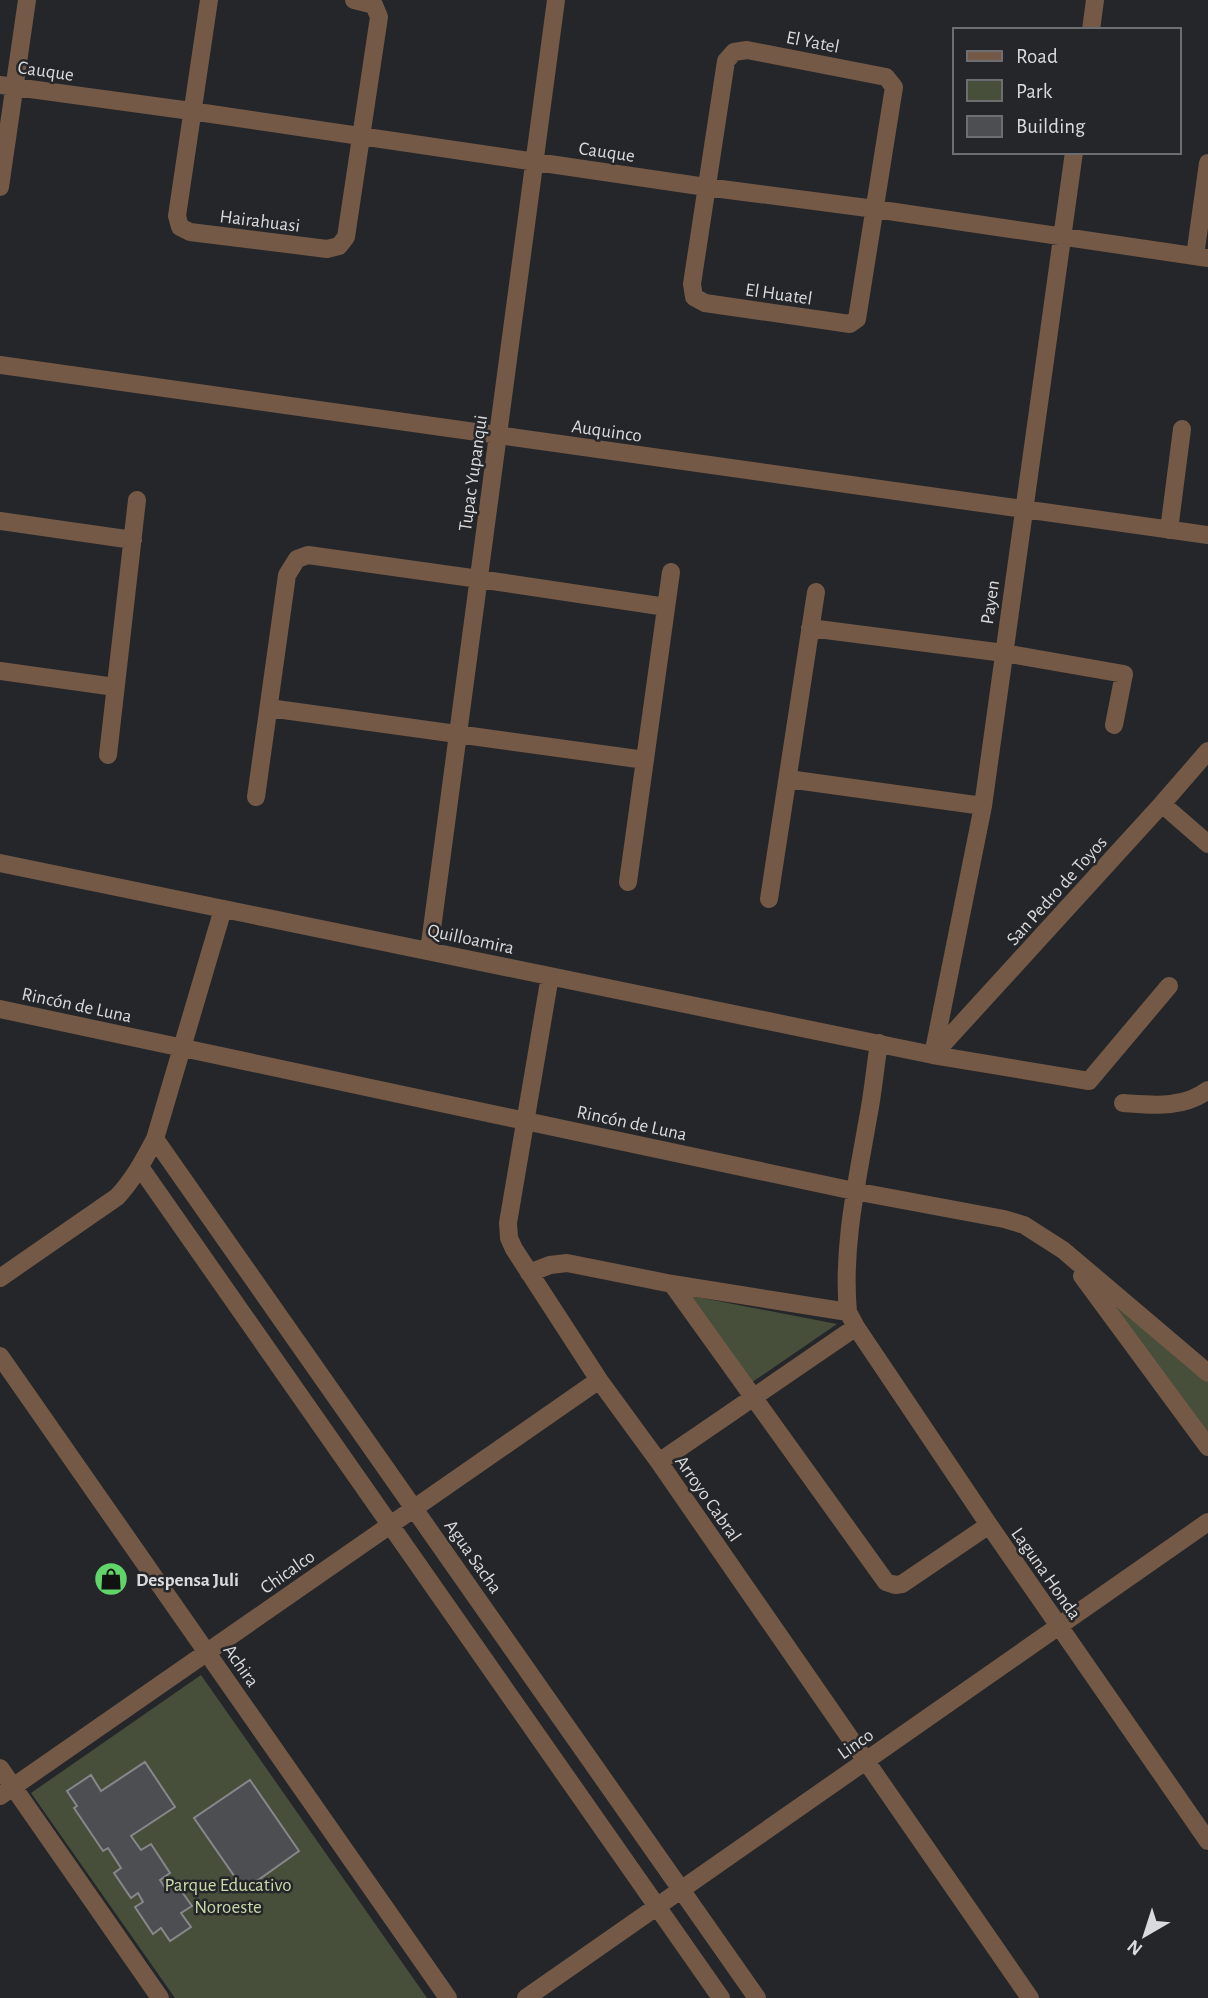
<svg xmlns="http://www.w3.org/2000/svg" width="1208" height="1998" viewBox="0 0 1208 1998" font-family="'Alegreya Sans',sans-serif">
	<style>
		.green { fill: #474f3b }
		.building { fill: #4d4e52; stroke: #87878b; stroke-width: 2 }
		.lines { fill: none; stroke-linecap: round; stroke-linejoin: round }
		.minor { stroke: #735946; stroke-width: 18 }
		.labels { text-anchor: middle; stroke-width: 5; stroke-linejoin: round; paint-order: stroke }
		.street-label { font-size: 19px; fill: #d9dadc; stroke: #252629 }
		.poi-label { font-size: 19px; font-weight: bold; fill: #d9dadc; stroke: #252629; text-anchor: start }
		.park-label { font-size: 19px; fill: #c7daa8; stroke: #252629 }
	</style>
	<rect width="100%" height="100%" fill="#252629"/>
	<path class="green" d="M1080 1264 1208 1377V1437Z
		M687 1295 837 1324 748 1385Z
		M201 1675 427 1998H175L31 1793Z"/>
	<path class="building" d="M145 1762 175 1807 131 1836 141 1850 151 1844 170 1873 160 1880 165 1888 175 1882 192 1906 181 1913 191 1927 170 1941 161 1928 153 1934 135 1907 143 1902 138 1893 131 1898 114 1873 121 1868 108 1848 103 1851 74 1808 77 1806 67 1791 91 1775 101 1791Z
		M250 1780 299 1851 244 1890 194 1818Z"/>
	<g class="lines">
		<path class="minor" d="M209 0 177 216 180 227 190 232 327 249 339 246 346 237 379 17 374 5 354 0
			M1091 30 1095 0
			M747 50 886 77 894 87 857 319 850 324 705 303 694 297 692 284 726 61 734 52Z
			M0 85 191 111 706 187 875 209 1208 258
			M0 187 27 0
			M1195 256 1208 163
			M0 365 1208 535
			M0 521 133 540
			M1169 530 1182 429
			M810 628 1004 653 1124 674 1114 725
			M0 671 115 687
			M269 708 645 760
			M108 755 137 500
			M788 779 983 806
			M256 797 287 575 297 559 308 555 479 579 666 607
			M1162 804 1208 844
			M0 863 933 1055 1089 1081 1169 986
			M628 882 671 572
			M769 899 816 592
			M429 951 556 0
			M550 976 508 1223 509 1238 514 1249 599 1380 659 1462 1030 1998
			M0 1009 854 1191 1004 1219 1024 1225 1063 1250 1208 1373
			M933 1055 983 806 1074 152
			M933 1055 1162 804 1208 751
			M1123 1103C1152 1105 1183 1109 1208 1090
			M155 1139 757 1998
			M140 1167 721 1998
			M529 1273 550 1265 567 1263 672 1284 886 1582 895 1585 902 1584 989 1525
			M1082 1276 1208 1447
			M0 1278 117 1197C133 1180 144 1160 155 1139L223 909
			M672 1284 848 1312 856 1327 989 1525 1208 1841
			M848 1312C842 1247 857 1182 868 1118 873 1093 875 1068 879 1043
			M0 1356 448 1998
			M659 1462 856 1327
			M0 1768 160 1998
			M0 1796 599 1380
			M526 1998 1208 1522"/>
	</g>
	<defs>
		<g id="shop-disc" transform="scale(1.75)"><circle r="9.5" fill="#61d46a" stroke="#252629"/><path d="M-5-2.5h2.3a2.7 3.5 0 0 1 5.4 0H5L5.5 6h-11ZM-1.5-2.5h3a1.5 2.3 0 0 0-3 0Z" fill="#111"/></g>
	</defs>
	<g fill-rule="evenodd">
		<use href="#shop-disc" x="111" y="1579"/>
	</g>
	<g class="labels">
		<g class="street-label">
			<text transform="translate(813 41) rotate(11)" y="7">El Yatel</text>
			<text transform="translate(46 70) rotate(8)" y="7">Cauque</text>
			<text transform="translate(607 151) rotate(8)" y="7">Cauque</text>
			<text transform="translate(260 220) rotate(7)" y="7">Hairahuasi</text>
			<text transform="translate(779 293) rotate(8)" y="7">El Huatel</text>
			<text transform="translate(607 430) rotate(8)" y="7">Auquinco</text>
			<text transform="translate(472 473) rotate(-82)" y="7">Tupac Yupanqui</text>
			<text transform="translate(989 602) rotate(-82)" y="7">Payen</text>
			<text transform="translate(1056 890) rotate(-48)" y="7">San Pedro de Toyos</text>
			<text transform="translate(471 938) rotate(12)" y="7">Quilloamira</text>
			<text transform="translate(77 1004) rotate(12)" y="7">Rincón de Luna</text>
			<text transform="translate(632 1122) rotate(12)" y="7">Rincón de Luna</text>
			<text transform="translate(709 1498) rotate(55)" y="7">Arroyo Cabral</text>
			<text transform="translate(474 1556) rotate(55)" y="7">Agua Sacha</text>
			<text transform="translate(287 1571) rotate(-35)" y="7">Chicalco</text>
			<text transform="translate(1047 1573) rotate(55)" y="7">Laguna Honda</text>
			<text transform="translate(242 1665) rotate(55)" y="7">Achira</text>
			<text transform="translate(855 1743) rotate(-35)" y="7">Linco</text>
		</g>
		<g class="poi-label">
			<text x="136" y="1586">Despensa Juli</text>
		</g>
		<g class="park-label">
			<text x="228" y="1891">Parque Educativo<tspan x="228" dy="22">Noroeste</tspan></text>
		</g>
	</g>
	<rect x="953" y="28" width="228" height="126" fill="#252629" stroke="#6d6e71" stroke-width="2"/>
	<rect x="967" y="51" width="35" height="10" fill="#735946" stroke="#6d6e71" stroke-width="2"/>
	<text x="1016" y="63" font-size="21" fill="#d9dadc">Road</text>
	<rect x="967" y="80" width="35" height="21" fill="#474f3b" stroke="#6d6e71" stroke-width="2"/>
	<text x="1016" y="98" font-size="21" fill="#d9dadc">Park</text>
	<rect x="967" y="116" width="35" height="21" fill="#4d4e52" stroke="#6d6e71" stroke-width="2"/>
	<text x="1016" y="133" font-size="21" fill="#d9dadc">Building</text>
	<g transform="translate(1145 1935) rotate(219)" stroke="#252629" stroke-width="5" paint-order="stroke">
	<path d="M0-5L12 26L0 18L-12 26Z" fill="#d9dadc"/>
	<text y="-10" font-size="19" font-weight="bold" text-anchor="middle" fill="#d9dadc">N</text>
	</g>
</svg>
